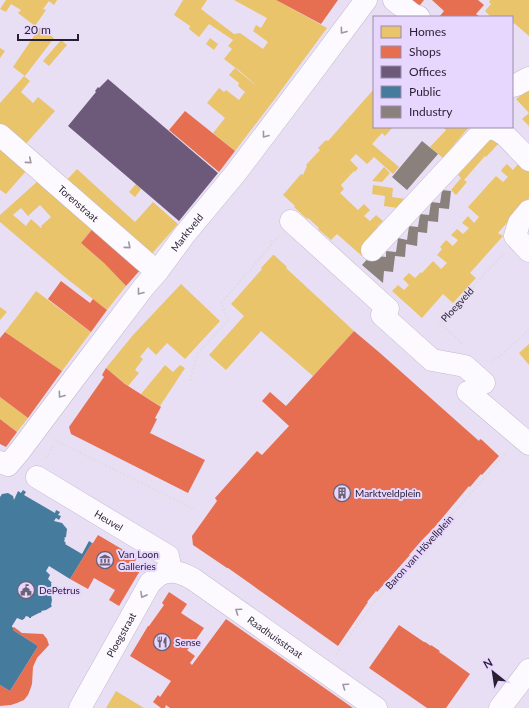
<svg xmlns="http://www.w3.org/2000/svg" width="529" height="708" viewBox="0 0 529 708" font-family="Lato,sans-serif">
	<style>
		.homes { fill: #e9c46a; fill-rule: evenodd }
		.shops { fill: #e76f51 }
		.offices { fill: #6d597a }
		.public { fill: #457b9d }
		.industry { fill: #8a817c }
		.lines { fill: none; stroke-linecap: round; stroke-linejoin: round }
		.minor-casing { stroke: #c3bace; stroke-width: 23 }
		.path { stroke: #e0dde5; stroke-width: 2.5; stroke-dasharray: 2 2; stroke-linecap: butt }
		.minor { stroke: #fcfafe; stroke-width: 22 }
		.oneway { stroke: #9d97a2 }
		.labels { text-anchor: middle; stroke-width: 4; stroke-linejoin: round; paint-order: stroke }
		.street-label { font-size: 10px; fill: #281f32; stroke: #e7d6fe }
		.poi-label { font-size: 10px; fill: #281f32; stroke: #e7d6fe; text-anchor: start }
	</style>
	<rect width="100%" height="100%" fill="#e8dff5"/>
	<path class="homes" d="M6 0H57L54 5 49 1 43 9 46 10 35 26 18 13 21 10 11 4 6 12 0 9Z
		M183 0H207L201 9 234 34 240 33 263 49 268 42 253 31 256 25 261 28 267 18 234 0H276L327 28 274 100 235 151 213 133 225 118 207 103 219 88 224 92 226 90 239 100 245 92 238 86 239 83 229 75 235 68 259 88 241 72 224 59 232 49 228 46 233 40 209 24 199 37 189 29 190 26 174 15Z
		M490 0H529V36L514 23 512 26V17H488L490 16 485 11 491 4 489 2Z
		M40 27 54 38 25 76 13 67Z
		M210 38 218 44 214 50 206 44Z
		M61 40 67 45 49 66 43 61Z
		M0 48 5 51 0 58Z
		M24 76 30 81 21 92 33 103 38 97 55 111 24 146 0 125V103Z
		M374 89V127H393L385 136 382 133 372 144 399 167 393 174 374 157 367 164 356 154 350 160 358 168 355 172 354 171 341 185 344 189 340 193 358 210 364 204 370 210 364 216 370 221 376 215 383 221 377 227 383 233 362 256 337 234 331 240 318 229 319 228 308 218 307 219 294 207 295 206 283 195 301 174 303 175 307 166 306 165 320 150 318 148 326 140 328 141Z
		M528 90 529 91V126L522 119 529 113 516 99Z
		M443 127H469L443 158 430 147 446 130Z
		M493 136 500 142 486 157 485 156 464 180 467 182 456 195 451 190 461 178 458 175Z
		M0 146 27 170 6 194 0 190Z
		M519 163 529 172V198L498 233 503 236 470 273 476 278 453 303 443 294 422 318 392 291 398 285 404 290 409 285 403 279 409 273 415 278 421 272 422 273 433 261 441 269 447 263 437 255 442 249 440 247 446 240 453 246 458 240 451 235 457 229 463 234 469 228 462 223 468 216 474 223 479 217 468 207 496 176 503 182 508 177 501 171 502 170H501L507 164 513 170Z
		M384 167 390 173 382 182 372 181Z
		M77 169 135 222 153 202 178 224 149 257 65 182Z
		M39 180 94 227 81 243 104 263 126 286 107 310 66 278 0 222V215ZM40 205 51 217 41 226 42 227 41 228 31 219 26 226 13 215 21 208 28 216Z
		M136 184 141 189 135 197 129 192Z
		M373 185 393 188 392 197 405 199 404 209 384 206 385 196 372 194Z
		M273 255H274L287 267 286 268 354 331 313 376 261 331 226 370 209 355 244 316 231 304 262 269 261 268Z
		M181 284 220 321 185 359 167 343 156 355 148 347 140 357 143 359 135 370 139 373 128 386 106 368 133 335Z
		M36 291 91 332 62 371 5 332 19 314Z
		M0 307 7 312 0 320Z
		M529 344V365L519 353Z
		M165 365 173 372 180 365 185 368 160 406 141 394Z
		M0 397 28 418 17 432 0 419Z
		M116 691 144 708H106Z"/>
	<path class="shops" d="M276 0H338L321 24Z
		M406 0H424L417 9Z
		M432 0H478L484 5 476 14 480 17H439L444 11Z
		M185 111 235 151 219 172 169 130Z
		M94 227 142 268 126 286 104 263 81 243Z
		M61 281 90 303 93 299 107 310 91 332 48 299Z
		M354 331 380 353 479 441 480 439 482 440 499 456 482 475 481 474 470 487 469 486 433 529 423 539 409 555H410L377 592 376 591 367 602H368L338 646 228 568H227L193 545 192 536 217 501 215 498 257 451 262 455 289 426 262 401 270 392 286 406Z
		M5 332 62 371 28 418 0 397V338Z
		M106 368 125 384 161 407 155 418 157 419 150 433 205 460 188 493 71 434 69 427 104 377 102 375Z
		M0 419 17 432 6 447 0 444Z
		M98 535 137 558 133 565 141 569 119 606 109 600 115 590 94 578 88 589 70 579 92 543H93Z
		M169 592 187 604 181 613 204 628 191 647H190L187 650 195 656 190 663 192 665 226 619 353 708H170L166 705 165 708H161L153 702 158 695 160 697 171 681 130 656 148 626H149L164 605 162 603Z
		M399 625 424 642H425L431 646V645L440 651 439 652 445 656 470 674 446 708H427L369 668Z
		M14 627 22 633 43 634 47 639 49 645 37 658 33 667 32 684 30 690 28 695 24 700 17 703 11 705 0 706V685L10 691 38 646 13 630Z"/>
	<path class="offices" d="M108 79 218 173 179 221 68 126 96 92 95 91 98 87 99 88Z"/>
	<path class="public" d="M23 490 26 492 24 495 55 513 56 510 60 512 58 515 61 516 59 520 56 518 54 521 62 523 67 529 66 537 64 538 65 539 64 541 66 543 65 544 82 554 89 541 92 543 70 579 49 566 46 571 50 575 48 579 52 583H51L52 588 51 592H53L52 595H51L52 600 51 605 52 606 51 607 46 610 41 611 42 612 39 613 31 617V618H29V617L26 616 24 619 22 620 17 618 12 626V627L14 628 13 630 38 646 10 691 0 685V497L2 494 8 493 13 496 14 500 18 491 21 493Z"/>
	<path class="industry" d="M422 141 438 154 407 190 392 177Z
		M442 190 451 191 449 209 439 208 438 222 428 221 427 233 418 232 417 246 406 244 405 257 395 256 393 272 384 271 383 283 362 265 371 255 386 257V251L396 252 398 238 407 240 409 226 418 227 420 214 429 215 431 202 440 203Z"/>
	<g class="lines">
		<g class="minor-casing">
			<g id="minor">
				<path d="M394 0 412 14 419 17"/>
				<path d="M512 86 516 85 529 78"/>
				<path id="s2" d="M0 135 157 272"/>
				<path d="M529 211 519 223 515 236 529 251"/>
				<path d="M291 221 388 309 382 315 432 360 465 366 484 383"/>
				<path d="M372 250 484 130 494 128 505 135 529 160"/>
				<path d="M468 392 529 444"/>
				<path id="s3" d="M0 462 8 465 19 452 76 376 143 288 157 272 185 234 235 174 313 71 366 0"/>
				<path id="s4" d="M37 477 168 556 171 571"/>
				<path id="s5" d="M80 708 150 583C153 581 156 577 159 575 171 568 183 573 193 579L376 708"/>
				<path d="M500 708 529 670"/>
			</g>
		</g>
		<g class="path">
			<path d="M270 240 273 243"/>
			<path id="s1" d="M462 343 440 323 504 253"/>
			<path d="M492 363 529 330"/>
			<path d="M190 381 198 353 228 320 221 303 279 236"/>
			<path d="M55 440 194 509"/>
			<path d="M46 458 53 445"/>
			<path d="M336 654 373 604 507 452"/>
		</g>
		<use href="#minor" class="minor"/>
	</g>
	<defs><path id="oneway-chevron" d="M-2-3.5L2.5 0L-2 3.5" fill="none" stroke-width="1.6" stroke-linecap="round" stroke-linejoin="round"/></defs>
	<g class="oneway">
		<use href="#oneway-chevron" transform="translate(343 31) rotate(126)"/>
		<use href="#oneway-chevron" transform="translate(265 135) rotate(128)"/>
		<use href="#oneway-chevron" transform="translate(29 161) rotate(40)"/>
		<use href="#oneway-chevron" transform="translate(128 246) rotate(41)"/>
		<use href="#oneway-chevron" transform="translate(140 292) rotate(128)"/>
		<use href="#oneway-chevron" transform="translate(61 395) rotate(126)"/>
		<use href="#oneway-chevron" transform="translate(143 595) rotate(119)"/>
		<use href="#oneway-chevron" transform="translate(238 611) rotate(-145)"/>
		<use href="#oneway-chevron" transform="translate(345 686) rotate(-145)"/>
	</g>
	<defs>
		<g id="building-ring" transform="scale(0.9)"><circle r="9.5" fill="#e7d6fe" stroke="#6b6276" stroke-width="1.5"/><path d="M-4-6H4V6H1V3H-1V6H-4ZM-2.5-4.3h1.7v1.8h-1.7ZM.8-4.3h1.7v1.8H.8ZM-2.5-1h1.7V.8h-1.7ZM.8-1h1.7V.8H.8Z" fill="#6b6276"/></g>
		<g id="museum-ring" transform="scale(0.9)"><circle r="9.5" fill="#e7d6fe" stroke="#6b6276" stroke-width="1.5"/><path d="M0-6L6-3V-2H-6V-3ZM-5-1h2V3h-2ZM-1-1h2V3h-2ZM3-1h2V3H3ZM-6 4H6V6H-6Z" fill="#6b6276"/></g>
		<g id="civic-ring" transform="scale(0.9)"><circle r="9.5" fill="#e7d6fe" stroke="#6b6276" stroke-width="1.5"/><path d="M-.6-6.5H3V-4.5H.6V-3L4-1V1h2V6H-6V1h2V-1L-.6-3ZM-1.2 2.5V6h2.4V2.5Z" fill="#6b6276"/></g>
		<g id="restaurant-ring" transform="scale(0.9)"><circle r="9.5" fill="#e7d6fe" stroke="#6b6276" stroke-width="1.5"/><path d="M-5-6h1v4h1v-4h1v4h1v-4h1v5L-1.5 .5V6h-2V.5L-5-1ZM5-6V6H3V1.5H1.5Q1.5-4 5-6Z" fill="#6b6276"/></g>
	</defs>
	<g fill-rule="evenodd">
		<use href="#building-ring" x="342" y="493"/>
		<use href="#museum-ring" x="105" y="560"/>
		<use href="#civic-ring" x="26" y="590"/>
		<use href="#restaurant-ring" x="162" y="642"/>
	</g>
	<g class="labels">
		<g class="street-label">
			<text dy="4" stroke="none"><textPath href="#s2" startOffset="104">Torenstraat</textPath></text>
			<text dy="4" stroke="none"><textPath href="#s3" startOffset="302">Marktveld</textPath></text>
			<text dy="4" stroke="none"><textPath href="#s1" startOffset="55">Ploegveld</textPath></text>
			<text dy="4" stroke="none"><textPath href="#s4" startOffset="84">Heuvel</textPath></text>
			<text transform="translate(419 552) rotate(-48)" y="4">Baron van Hövellplein</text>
			<text dy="4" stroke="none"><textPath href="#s5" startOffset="84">Ploegstraat</textPath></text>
			<text dy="4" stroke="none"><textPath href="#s5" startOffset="292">Raadhuisstraat</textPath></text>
		</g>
		<g class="poi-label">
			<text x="355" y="497">Marktveldplein</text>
			<text x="118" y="558">Van Loon<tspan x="118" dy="12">Galleries</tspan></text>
			<text x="39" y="594">DePetrus</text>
			<text x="175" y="646">Sense</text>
		</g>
	</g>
	<rect x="373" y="16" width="140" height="112" fill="#e7d6fe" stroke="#9b8dac"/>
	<rect x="381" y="26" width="20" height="12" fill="#e9c46a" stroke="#9b8dac"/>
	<text x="409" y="36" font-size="12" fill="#281f32">Homes</text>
	<rect x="381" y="46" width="20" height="12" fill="#e76f51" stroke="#9b8dac"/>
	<text x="409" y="56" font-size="12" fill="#281f32">Shops</text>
	<rect x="381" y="66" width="20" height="12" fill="#6d597a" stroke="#9b8dac"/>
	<text x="409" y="76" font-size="12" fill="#281f32">Offices</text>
	<rect x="381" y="86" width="20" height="12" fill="#457b9d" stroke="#9b8dac"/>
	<text x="409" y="96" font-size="12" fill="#281f32">Public</text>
	<rect x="381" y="106" width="20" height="12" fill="#8a817c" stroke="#9b8dac"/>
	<text x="409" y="116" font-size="12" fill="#281f32">Industry</text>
	<g transform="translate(493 672) rotate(330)" stroke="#e7d6fe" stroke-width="3" paint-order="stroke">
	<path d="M0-3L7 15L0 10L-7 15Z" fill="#281f32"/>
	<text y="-6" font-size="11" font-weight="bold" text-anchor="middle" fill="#281f32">N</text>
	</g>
	<path d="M18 34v6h60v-6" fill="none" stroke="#281f32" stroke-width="2"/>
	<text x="24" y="34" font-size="12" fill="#281f32" stroke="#e7d6fe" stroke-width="3" paint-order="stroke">20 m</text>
</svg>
